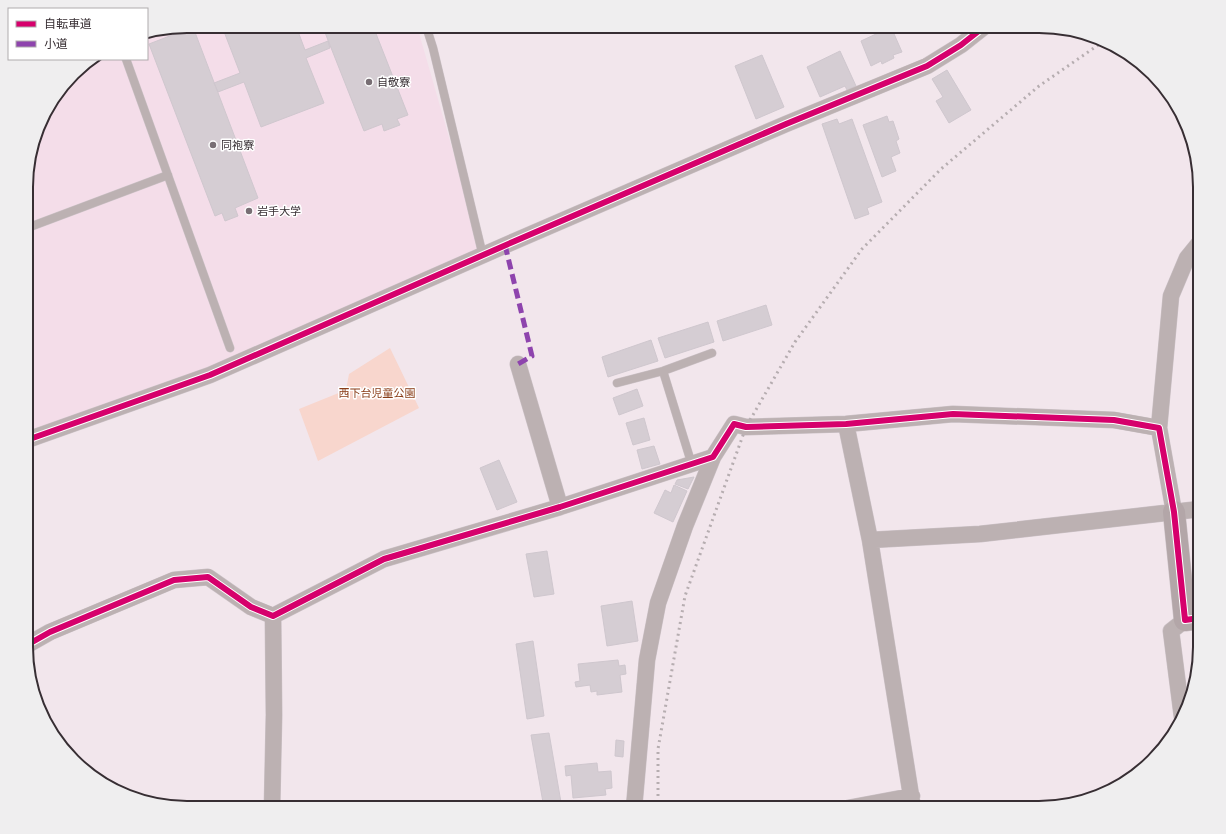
<svg xmlns="http://www.w3.org/2000/svg" width="1226" height="834" viewBox="0 0 1226 834" font-family="Helvetica,'Noto Sans JP',sans-serif">
	<style>
		.built { fill: #f4dde9 }
		.green { fill: #f8d6cd }
		.building { fill: #d5cdd3; stroke: #cfc7ce }
		.lines { fill: none; stroke-linecap: round; stroke-linejoin: round }
		.lane-casing { stroke: #ccc2c7; stroke-width: 9 }
		.street-casing { stroke: #ccc2c7; stroke-width: 17 }
		.secondary-casing { stroke: #ccc2c7; stroke-width: 23 }
		.lane { stroke: #bcb1b2; stroke-width: 8 }
		.street { stroke: #bcb1b2; stroke-width: 16 }
		.secondary { stroke: #b3a6a8; stroke-width: 22 }
		.rail { stroke: #b6adb0; stroke-width: 3; stroke-dasharray: 2 4; stroke-linecap: butt }
		.quiet { stroke: #8e44ad; stroke-width: 5; stroke-dasharray: 10 5; stroke-linecap: butt }
		.cycleway-casing { stroke: #fff; stroke-width: 8 }
		.cycleway { stroke: #d6006c; stroke-width: 6 }
		.poi-dot { fill: #786e74; stroke: #fff; stroke-width: 1.5 }
		.labels { text-anchor: middle; stroke-width: 3; stroke-linejoin: round; paint-order: stroke }
		.poi-label { font-size: 11px; fill: #372e33; stroke: #fff; text-anchor: start }
		.park-label { font-size: 11px; fill: #893c17; stroke: #fff }
		.rim { fill: none; stroke: #372e33; stroke-width: 2 }
	</style>
	<rect width="100%" height="100%" fill="#f2e6ec"/>
	<path class="built" d="M187 26H417L483 256 260 353 27 433V166L43 115 81 66 92 59H147V34Z"/>
	<path class="green" d="M390 348 419 408 318 461 299 409 346 390 349 374Z"/>
	<path class="building" d="M213 26H296L305 50 328 41 330 48 306 58 324 103 261 127 244 82 218 92 214 83 240 73 223 29Z
		M334 26H373L408 115 397 119 400 125 384 131 382 124 364 131 324 30Z
		M193 27 258 198 235 208 238 216 225 221 222 213 215 216 149 44Z
		M891 27 902 52 893 55 894 58 882 64 881 61 871 66 861 41Z
		M840 51 856 86 847 90 845 86 820 97 807 67Z
		M762 55 784 107 756 119 735 66Z
		M947 70 971 110 949 123 936 101 943 97 932 79Z
		M887 116 889 122 893 121 899 139 896 141 900 153 891 157 896 171 882 177 863 125Z
		M837 119 839 124 852 119 882 202 867 208 869 214 855 219 822 124Z
		M766 305 772 325 723 341 717 321Z
		M708 322 714 342 665 358 658 338Z
		M651 340 658 361 608 377 602 357Z
		M637 389 643 406 619 415 613 398Z
		M644 418 650 440 633 445 626 423Z
		M654 446 660 464 642 469 637 450Z
		M499 460 517 502 497 510 480 468Z
		M694 477 688 489 675 484 677 480Z
		M674 485 687 491 673 522 654 513 665 490 671 493Z
		M547 551 554 594 534 597 526 554Z
		M632 601 638 641 607 646 601 606Z
		M533 641 544 716 527 719 516 644Z
		M618 660 619 666 625 665 626 674 620 675 622 692 597 695V691L591 692 590 685 576 687 575 682 580 681 578 664Z
		M549 733 562 808H544L531 735Z
		M616 740 624 741 623 757 615 756Z
		M597 763 598 772 611 771 612 788 605 789 606 795 573 798 571 775 566 776 565 766Z"/>
	<g class="lines">
		<g class="lane-casing">
			<path id="lane" d="M426 26 433 48 483 256
				M126 59 230 348
				M27 228 168 175
				M663 371 692 465
				M617 383 663 371 712 353
				M1105 793 1112 790"/>
		</g>
		<g class="street-casing">
			<path id="street" d="M518 364 560 507
				M846 424 870 540 980 534 1200 509
				M1159 428 1171 296 1187 258 1200 242
				M27 440 210 375 515 241 786 124 927 66 961 45 985 26
				M870 540 913 808
				M27 645 50 632 174 580 208 577 251 607 273 616 384 559 560 507 713 457 734 424 746 427 846 424 953 414 1114 420 1159 428 1174 512
				M1182 717 1171 631 1185 620
				M272 808 274 715 273 616
				M634 808 647 660 658 603 685 526 713 457
				M848 808 912 796"/>
		</g>
		<g class="secondary-casing">
			<path id="secondary" d="M1174 512 1185 620 1200 618"/>
		</g>
		<use href="#lane" class="lane"/>
		<use href="#street" class="street"/>
		<use href="#secondary" class="secondary"/>
		<path class="rail" d="M658 808V749L685 596 746 427 795 342 862 249 941 169 1039 86 1104 41"/>
		<path class="quiet" d="M505 245 532 356 518 364"/>
		<g class="cycleway-casing">
			<path id="cycleway" d="M27 440 210 375 515 241 786 124 927 66 961 45 985 26
				M27 645 50 632 174 580 208 577 251 607 273 616 384 559 560 507 713 457 734 424 746 427 846 424 953 414 1114 420 1159 428 1174 512 1185 620 1200 618"/>
		</g>
		<use href="#cycleway" class="cycleway"/>
	</g>
	<g class="poi-dot">
		<circle cx="369" cy="82" r="4"/>
		<circle cx="213" cy="145" r="4"/>
		<circle cx="249" cy="211" r="4"/>
	</g>
	<g class="labels">
		<g class="poi-label">
			<text x="377" y="86">自敬寮</text>
			<text x="221" y="149">同袍寮</text>
			<text x="257" y="215">岩手大学</text>
		</g>
		<g class="park-label">
			<text x="377" y="397">西下台児童公園</text>
		</g>
	</g>
	<path d="M0 0H1226V834H0ZM187 33H1039A154 154 0 0 1 1193 187V647A154 154 0 0 1 1039 801H187A154 154 0 0 1 33 647V187A154 154 0 0 1 187 33Z" fill="#efeeef" fill-rule="evenodd"/>
	<path class="rim" d="M187 33H1039A154 154 0 0 1 1193 187V647A154 154 0 0 1 1039 801H187A154 154 0 0 1 33 647V187A154 154 0 0 1 187 33Z"/>
	<rect x="8" y="8" width="140" height="52" fill="#ffffff" stroke="#afabad"/>
	<rect x="16" y="21" width="20" height="6" fill="#d6006c" stroke="#afabad"/>
	<text x="44" y="28" font-size="12" fill="#372e33">自転車道</text>
	<rect x="16" y="41" width="20" height="6" fill="#8e44ad" stroke="#afabad"/>
	<text x="44" y="48" font-size="12" fill="#372e33">小道</text>
</svg>
